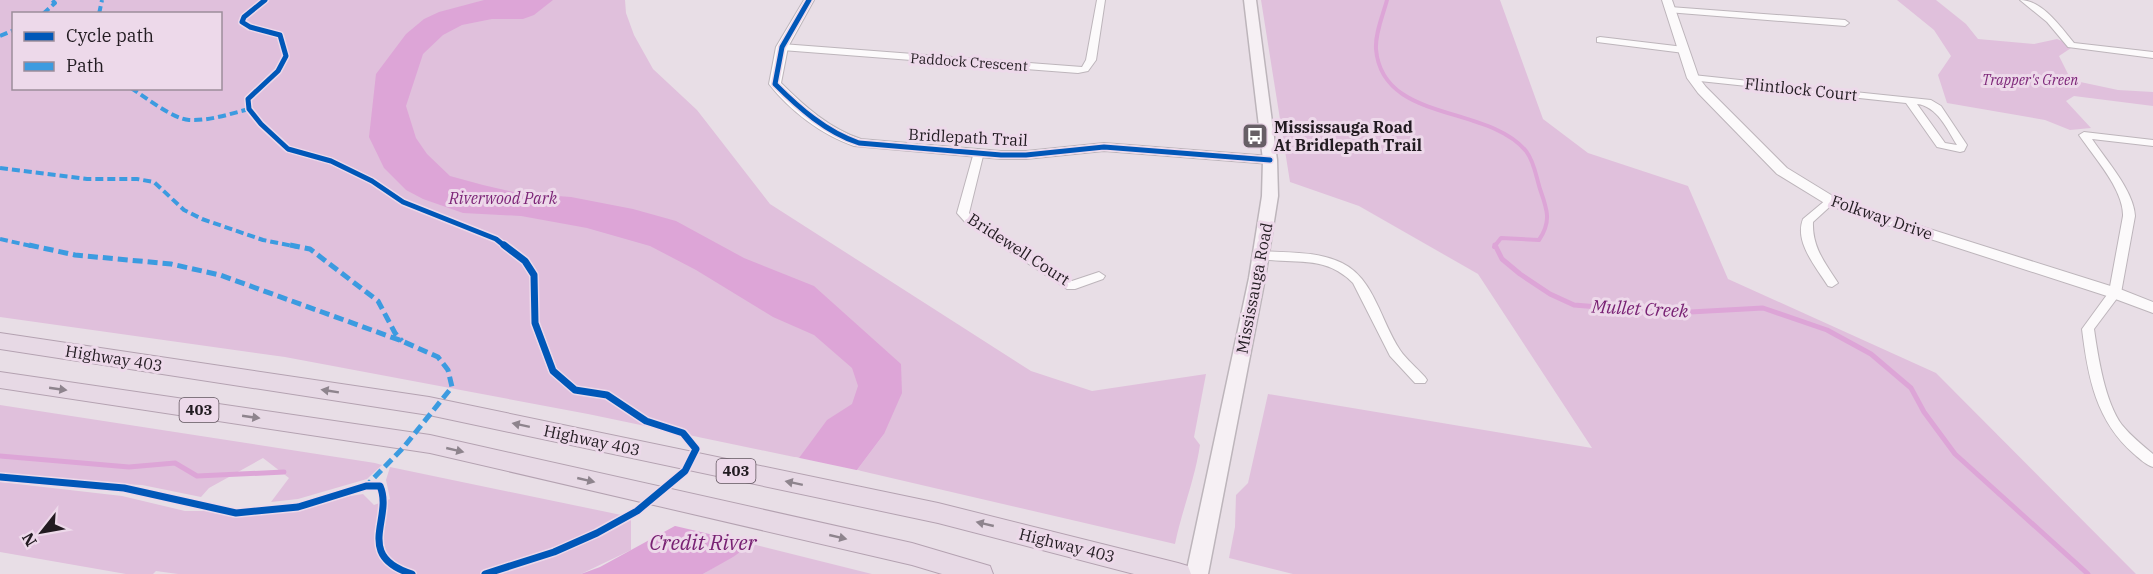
<svg xmlns="http://www.w3.org/2000/svg" width="2153" height="574" viewBox="0 0 2153 574" font-family="'IBM Plex Serif',serif">
	<style>
		.green { fill: #e0c0dc; fill-rule: evenodd }
		.water { fill: #dda5d7 }
		.pier { fill: #e8dee6 }
		.lines { fill: none; stroke-linecap: round; stroke-linejoin: round }
		.stream-far1 { stroke: #dda5d7; stroke-width: 4 }
		.stream { stroke: #dda5d7; stroke-width: 5 }
		.minor-casing { stroke: #bdb5bb; stroke-width: 2 }
		.tertiary-casing { stroke: #bdb5bb; stroke-width: 2 }
		.secondary-casing { stroke: #bdb5bb; stroke-width: 3 }
		.motorway-casing { stroke: #b4a2b1; stroke-width: 2 }
		.minor { fill: #fcfafb; fill-rule: evenodd }
		.tertiary { fill: #fcfafb; fill-rule: evenodd }
		.secondary { fill: #f6f0f4; fill-rule: evenodd }
		.motorway { fill: #e7d9e5; fill-rule: evenodd }
		.quiet-far1 { stroke: #3c9be0; stroke-width: 4; stroke-dasharray: 8 4; stroke-linecap: butt }
		.quiet { stroke: #3c9be0; stroke-width: 5; stroke-dasharray: 10 5; stroke-linecap: butt }
		.cycleway-far1-casing { stroke: #edd9ea; stroke-width: 8 }
		.cycleway-casing { stroke: #edd9ea; stroke-width: 10 }
		.cycleway-far1 { stroke: #0057b8; stroke-width: 5 }
		.cycleway { stroke: #0057b8; stroke-width: 7 }
		.oneway { fill: #8e848d }
		.labels { text-anchor: middle; stroke-width: 6; stroke-linejoin: round; paint-order: stroke }
		.far-street-label { font-size: 14px; fill: #221b21; stroke: #edd9ea }
		.far-park-label { font-size: 14px; font-style: italic; fill: #7d2678; stroke: #edd9ea }
		.shield { fill: #edd9ea; stroke: #5f545d; stroke-width: 1.5 }
		.shield-label { font-size: 15px; font-weight: bold; fill: #221b21 }
		.street-label { font-size: 16px; fill: #221b21; stroke: #edd9ea }
		.poi-label { font-size: 16px; font-weight: bold; fill: #221b21; stroke: #edd9ea; text-anchor: start }
		.park-label { font-size: 16px; font-style: italic; fill: #7d2678; stroke: #edd9ea }
		.water-label { font-size: 18px; font-style: italic; fill: #782173; stroke: #edd9ea }
		.near-water-label { font-size: 21px; font-style: italic; fill: #782173; stroke: #edd9ea }
	</style>
	<rect width="100%" height="100%" fill="#e8dee6"/>
	<path class="green" d="M0 0H625L626 13 634 35 653 69 697 110 770 204 1031 371 1092 391 1206 374 1194 437 1200 445C1195 479 1182 510 1175 544L857 470 884 434 799 458 588 414 285 357 0 317ZM14 14H220V88H14Z
		M1261 0H1500L1543 119 1588 153 1688 186 1728 279 1936 373 2136 574H1293L1229 558 1235 527 1236 495 1248 483 1268 394 1592 448 1478 274 1359 206 1290 182Z
		M1897 0H1936L1966 24 1978 39 2034 44 2057 39 2074 46 2059 56 2071 80 2118 90 2153 92V106L2074 96 2066 101 2091 128 2070 130 2045 120 1947 103 1938 75 1951 56 1934 30Z
		M0 405 375 463 382 465 367 479 298 499 271 502 289 478 263 458 209 488 201 497 142 485 53 481 0 473Z
		M390 467 631 517V550L581 574H178L156 571 153 574H126L0 552V482L122 496 185 511H246L305 508 344 497 363 494 374 505 390 499 386 480Z
		M752 544 872 574H703Z"/>
	<path class="water" d="M484 0H553L534 15 523 19H492L462 25 443 35 423 54 406 106 416 138 427 154 450 176 483 185 518 193 571 197 633 209 676 221 744 258 814 286 901 364 902 393 884 434 857 470 733 557 703 574H581L600 567 799 458 827 420 852 404 858 386 852 368 814 335 773 317 696 270 650 246 587 228 521 216 463 213 423 199 406 190 384 168 369 137 376 74 406 34 424 19 439 12Z"/>
	<path class="pier" d="M795 457 861 471 756 545 671 525Z"/>
	<g class="lines">
		<path class="stream-far1" d="M1387 0C1383 15 1375 33 1376 49 1382 123 1487 104 1526 151 1534 161 1536 176 1540 189 1547 209 1552 221 1539 240L1501 238 1494 247"/>
		<path class="stream" d="M1495 245 1502 259 1520 274 1550 294 1574 305 1672 313 1763 308 1827 330 1871 354 1911 388 1924 412 1955 454 2088 574
			M0 456 129 467 175 463 197 476 284 472"/>
		<g class="minor-casing">
			<path id="minor" d="M1097 0H1105L1096 60 1088 71 1078 73 782 50 777 47 782 44 1082 67 1086 60Z
				M2020 0C2042 0 2060 26 2074 43L2153 52V58L2068 47 2047 22Z
				M1670 7 1845 20 1849 23 1845 26 1667 12V8Z
				M1600 37 1684 47 1689 50 1684 53 1597 42V38Z
				M1693 75 1931 100 1941 106 1967 145 1964 151 1960 152 1937 147 1906 103 1690 80V76ZM1917 104C1937 106 1947 129 1957 145L1945 143Z
				M2084 132 2153 140V146L2092 139C2106 160 2134 191 2135 216L2121 293 2094 329C2098 357 2105 402 2122 425 2131 436 2142 445 2153 454V467C2146 465 2140 459 2134 454 2096 421 2088 378 2082 329L2109 292 2123 216C2124 190 2094 157 2079 135Z
				M979 149 984 152 969 213 973 218 1072 281 1099 272 1105 276 1103 279 1075 289H1067L965 222 957 213 974 152Z
				M1831 198 1836 201 1813 222C1812 247 1825 263 1838 283L1832 287 1828 286C1816 267 1794 242 1803 219L1827 199Z
				M1261 251C1288 253 1318 251 1342 263 1374 278 1381 322 1400 350 1406 359 1417 368 1425 377L1427 380 1425 383H1415L1390 356 1353 283C1323 253 1293 266 1257 258L1255 255Z"/>
		</g>
		<g class="tertiary-casing">
			<path id="tertiary" d="M804 0H814L788 47 781 83C804 106 830 129 861 139L1001 151H1026L1104 143 1270 156 1277 160 1270 164 1104 151 1026 159H1001L854 146C822 135 790 111 769 84L776 47Z
				M1662 0H1672L1699 78 1706 87 1787 168 1836 198 1863 208 2120 289 2153 302V313L2110 297 1853 214 1826 204 1777 174 1698 93 1687 78Z"/>
		</g>
		<g class="secondary-casing">
			<path id="secondary" d="M1244 0H1256L1277 160 1278 196 1265 278 1208 574H1186L1249 278 1262 196 1263 160Z"/>
		</g>
		<g class="motorway-casing">
			<path id="motorway" d="M0 333 429 397 938 503 1178 563 1188 566 1191 574H1134L938 523 429 415 0 349Z
				M0 372 430 435 912 543 990 566 993 574H942L912 565 430 453 0 388Z"/>
		</g>
		<use href="#minor" class="minor"/>
		<use href="#tertiary" class="tertiary"/>
		<use href="#secondary" class="secondary"/>
		<use href="#motorway" class="motorway"/>
		<path class="quiet-far1" d="M43 14 55 3 52 0
			M99 14 102 0
			M0 36 14 30
			M131 88C145 97 173 119 189 120 209 121 230 114 249 109
			M0 168 87 179H137L154 182 184 210 202 219 263 240 298 247
			M0 239 36 247"/>
		<path class="quiet" d="M29 245 75 255 171 264 220 275 402 341 438 357 448 370 452 387 403 448 366 486
			M290 245 310 249 378 301 395 333 402 341"/>
		<g class="cycleway-far1-casing">
			<path id="cycleway-far1" d="M265 0 244 17 242 22 250 27 280 35 286 56 278 71 248 99 249 109 261 124 288 149 331 161 372 181 403 202 496 239 506 247
				M809 0 782 47 775 84C799 108 826 132 859 143L1001 155H1026L1104 147 1270 160"/>
		</g>
		<g class="cycleway-casing">
			<path id="cycleway" d="M0 477 124 488 236 513 298 507 366 486H380C394 518 353 555 412 574
				M485 574 554 552 597 533 637 511 685 471 696 449 683 433 646 421 607 395 575 390 553 371 535 323 534 275 525 261 504 245"/>
		</g>
		<use href="#cycleway-far1" class="cycleway-far1"/>
		<use href="#cycleway" class="cycleway"/>
	</g>
	<defs><path id="oneway-solid" d="M-6-.8H1V-3.2L6.5 0L1 3.2V.8H-6Z" transform="scale(1.5)"/></defs>
	<g class="oneway">
		<use href="#oneway-solid" transform="translate(58 389) rotate(8)"/>
		<use href="#oneway-solid" transform="translate(330 391) rotate(-171)"/>
		<use href="#oneway-solid" transform="translate(251 417) rotate(8)"/>
		<use href="#oneway-solid" transform="translate(521 425) rotate(-168)"/>
		<use href="#oneway-solid" transform="translate(455 450) rotate(13)"/>
		<use href="#oneway-solid" transform="translate(586 480) rotate(13)"/>
		<use href="#oneway-solid" transform="translate(794 483) rotate(-168)"/>
		<use href="#oneway-solid" transform="translate(985 524) rotate(-167)"/>
		<use href="#oneway-solid" transform="translate(838 537) rotate(13)"/>
	</g>
	<defs>
		<g id="bus-square" transform="scale(1.35)"><rect x="-9" y="-9" width="18" height="18" rx="4" fill="#675f66" stroke="#edd9ea"/><path d="M-5-6H5V4H4V6H2V4H-2V6H-4V4H-5ZM-3.5-4V0h7V-4ZM-3.5 1.2v1.5H-2V1.2ZM2 1.2v1.5H3.5V1.2Z" fill="#fff"/></g>
	</defs>
	<g fill-rule="evenodd">
		<use href="#bus-square" x="1255" y="136"/>
	</g>
	<g class="labels">
		<g class="far-street-label">
			<text transform="translate(969 62) rotate(4)" y="5">Paddock Crescent</text>
		</g>
		<g class="far-park-label">
			<text x="2030" y="85">Trapper's Green</text>
		</g>
		<g class="shield">
			<rect x="179.5" y="398" width="39" height="24" rx="4.5"/>
			<rect x="716.5" y="459" width="39" height="24" rx="4.5"/>
		</g>
		<g class="shield-label">
			<text x="199" y="415">403</text>
			<text x="736" y="476">403</text>
		</g>
		<g class="street-label">
			<text transform="translate(1801 89) rotate(6)" y="6">Flintlock Court</text>
			<text transform="translate(968 137) rotate(3)" y="6">Bridlepath Trail</text>
			<text transform="translate(1882 217) rotate(19)" y="6">Folkway Drive</text>
			<text transform="translate(1019 249) rotate(33)" y="6">Bridewell Court</text>
			<text transform="translate(1254 288) rotate(-79)" y="6">Mississauga Road</text>
			<text transform="translate(114 358) rotate(9)" y="6">Highway 403</text>
			<text transform="translate(592 440) rotate(12)" y="6">Highway 403</text>
			<text transform="translate(1067 545) rotate(14)" y="6">Highway 403</text>
		</g>
		<g class="poi-label">
			<text x="1274" y="133">Mississauga Road<tspan x="1274" dy="18">At Bridlepath Trail</tspan></text>
		</g>
		<g class="park-label">
			<text x="503" y="204">Riverwood Park</text>
		</g>
		<g class="water-label">
			<text transform="translate(1640 309) rotate(3)" y="6">Mullet Creek</text>
		</g>
		<g class="near-water-label">
			<text x="703" y="550">Credit River</text>
		</g>
	</g>
	<rect x="12" y="12" width="210" height="78" fill="#edd9ea" stroke="#9c8d9a" stroke-width="1.5"/>
	<rect x="24" y="32" width="30" height="9" fill="#0057b8" stroke="#9c8d9a" stroke-width="1.5"/>
	<text x="66" y="42" font-size="18" fill="#221b21">Cycle path</text>
	<rect x="24" y="62" width="30" height="9" fill="#3c9be0" stroke="#9c8d9a" stroke-width="1.5"/>
	<text x="66" y="72" font-size="18" fill="#221b21">Path</text>
	<g transform="translate(42 532) rotate(239)" stroke="#edd9ea" stroke-width="4.5" paint-order="stroke">
	<path d="M0-4.5L10 22L0 15L-10 22Z" fill="#221b21"/>
	<text y="-9" font-size="16" font-weight="bold" text-anchor="middle" fill="#221b21">N</text>
	</g>
</svg>
